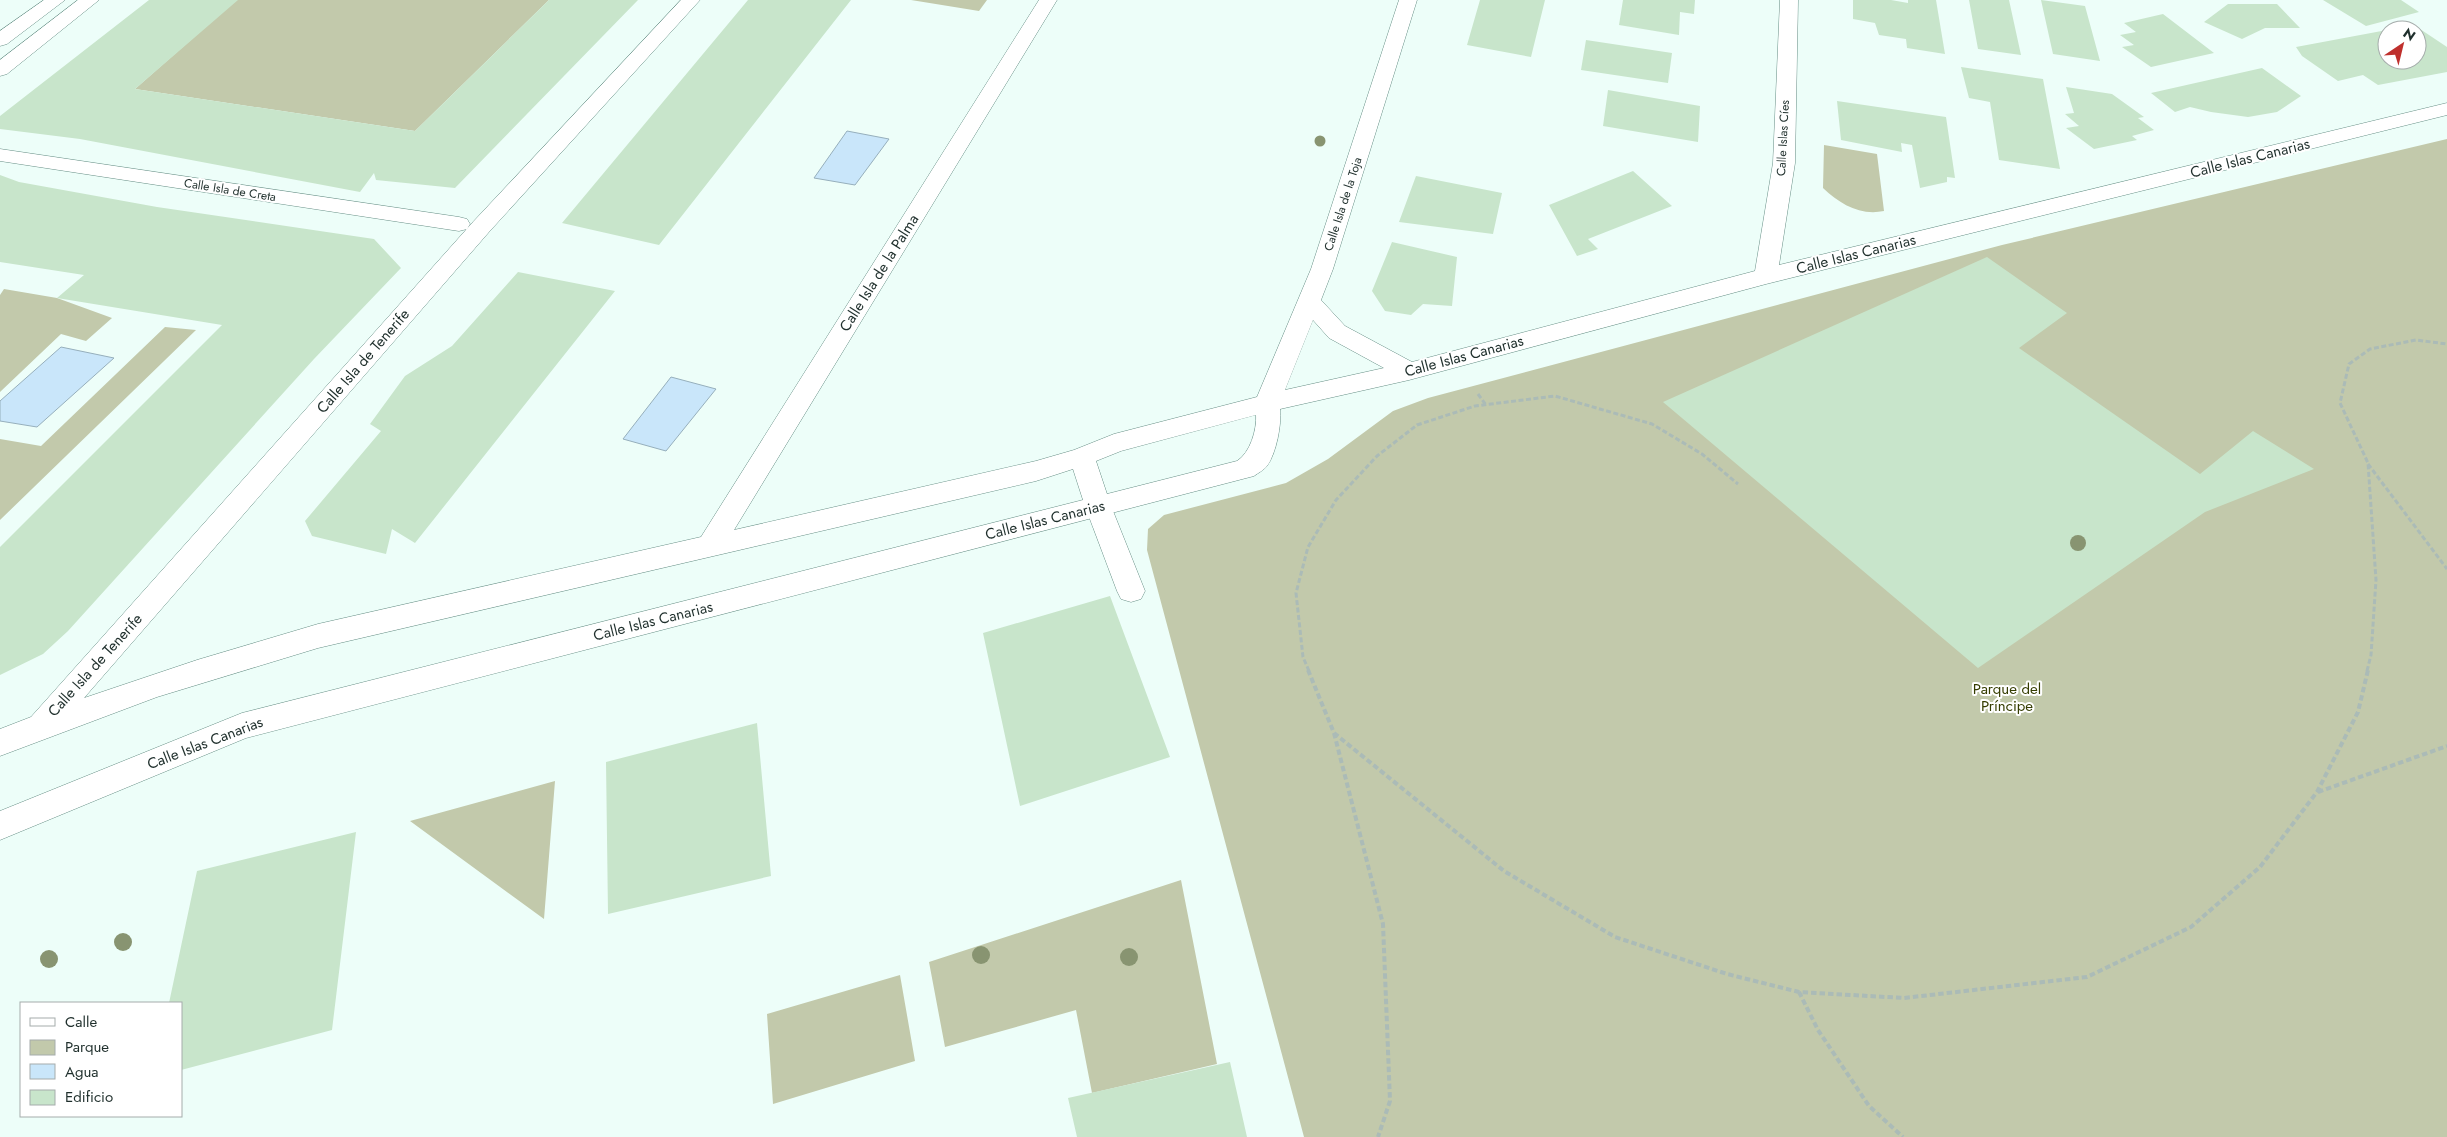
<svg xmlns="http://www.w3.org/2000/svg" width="2447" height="1137" viewBox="0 0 2447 1137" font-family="Jost,sans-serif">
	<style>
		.green { fill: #c2c9ab }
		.water { fill: #c9e6fa; stroke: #96afbc }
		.building { fill: #c8e5cb }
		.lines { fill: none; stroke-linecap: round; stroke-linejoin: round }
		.lane-casing { stroke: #678f86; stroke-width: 1 }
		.street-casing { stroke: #678f86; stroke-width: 1 }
		.path-far1 { stroke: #abbbb7; stroke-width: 3; stroke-dasharray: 5 2.5; stroke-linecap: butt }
		.path { stroke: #abbbb7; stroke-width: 4; stroke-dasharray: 5.5 3; stroke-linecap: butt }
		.lane { fill: #fff; fill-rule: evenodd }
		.street { fill: #fff; fill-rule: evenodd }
		.tree { fill: #889471 }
		.labels { text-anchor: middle; stroke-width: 4; stroke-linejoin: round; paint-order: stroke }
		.far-street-label { font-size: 12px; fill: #1f2f2c; stroke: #fff }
		.street-label { font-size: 15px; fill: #1f2f2c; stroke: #fff }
		.park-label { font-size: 15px; fill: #353d01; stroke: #fff }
	</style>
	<rect width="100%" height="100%" fill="#edfef9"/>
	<path class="green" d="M236 0H549L415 131 135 89Z
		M911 0H987L979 11Z
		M2447 139V1137H1304L1147 550 1148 529 1164 515 1286 483 1328 459 1393 411 1428 398 2002 245Z
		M1824 145 1877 154 1884 211C1860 216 1840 204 1823 188Z
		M4 289 57 298 112 318 86 341 61 334 0 392V295Z
		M165 327 196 330 0 520V439L41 446Z
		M555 781 544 919 410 821Z
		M1181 880 1217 1064 1092 1093 1076 1010 945 1047 929 962Z
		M900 975 915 1061 773 1104 767 1014Z"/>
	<path class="water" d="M847 131 889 139 855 185 814 178Z
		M61 347 114 358 37 427 0 421V401Z
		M671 377 716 389 666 451 623 439Z"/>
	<path class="building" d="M149 0H238L135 89 415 131 549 0H638L455 188 376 180 374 173 360 192 80 139 0 129V116Z
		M748 0H851L659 245 562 223Z
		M1480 0H1545L1531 57 1467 45Z
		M1623 0H1695L1694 14 1680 12 1679 35 1619 25Z
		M1853 0H1891L1908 3V0H1936L1945 54 1907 48 1906 39 1879 35 1875 23 1853 19Z
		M1969 0H2009L2021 55 1978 49Z
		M2041 0 2085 6 2100 61 2053 54Z
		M2323 0H2401L2419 12 2366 26Z
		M2228 4H2277L2300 28H2265L2242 39 2204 22Z
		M2163 14 2214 53 2151 67 2122 47 2134 45 2120 35 2136 32 2124 23Z
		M2414 25 2447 47V72L2378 85 2363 75 2338 81 2302 56 2296 47 2387 30V60H2417V30H2394Z
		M1586 40 1672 53 1668 83 1581 70Z
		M1961 67 2043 79 2060 169 1999 160 1990 102 1969 98Z
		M2262 68 2301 96 2277 112 2248 117 2211 112 2190 107 2175 112 2151 93Z
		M2066 87 2112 94 2144 117 2138 118 2154 130 2132 136 2137 140 2094 149 2066 128 2079 126 2065 114 2074 113Z
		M1608 90 1700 106 1698 142 1603 126Z
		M1837 101 1946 117 1955 178 1947 177V182L1920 188 1912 145 1901 143 1902 152 1841 140Z
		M1633 171 1672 206 1588 239 1598 249 1577 256 1549 205Z
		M0 175 19 182 157 207 374 239 401 268 314 359 68 631 43 654 0 675V547L222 325 57 298 84 275 0 262Z
		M1416 176 1502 193 1493 234 1399 222Z
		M1392 242 1457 257 1452 306 1423 304 1411 315 1385 311 1372 291Z
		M1987 257 2067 313 2019 348 2200 474 2253 431 2314 469 2205 512 1978 668 1663 402Z
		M518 272 615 291 415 543 392 529 386 554 312 536 305 521 381 431 370 424 405 376 452 346Z
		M1110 596 1170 757 1020 806 983 633Z
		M757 723 771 876 608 914 606 762Z
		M356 832 332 1030 181 1070V1003H169L197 871Z
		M1230 1062 1247 1137H1077L1068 1098Z"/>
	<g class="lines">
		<g class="lane-casing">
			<path id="lane" d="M1098 496 1107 499 1111 506 1145 591 1141 599 1131 602 1121 599 1117 591 1085 506 1089 499Z"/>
		</g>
		<g class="street-casing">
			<path id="street" d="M44 0H65L7 44 0 46V31Z
				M78 0H99L7 74 0 76V60Z
				M681 0H700L489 232 84 698 197 660 318 624 701 537 1039 0H1057L734 530 1036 461 1074 450 1114 434 1257 397 1311 269 1399 0H1417L1333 269 1321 300 1345 326 1412 362 1755 271 1773 163 1780 0H1798L1795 163 1779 265 2447 103V115L1766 284 1409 380 1280 409C1282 424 1276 454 1267 466 1264 470 1258 473 1254 476L246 738 0 840V811L242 713 1083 500 1073 469 1036 481 318 648 157 697 0 756V729L31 717 473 222ZM1313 320 1329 338 1384 368 1285 390ZM1256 415C1257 430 1250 453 1237 461L1107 494 1096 461 1121 451Z
				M0 149 459 217 467 219 470 224 467 229 459 231 0 161Z"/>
		</g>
		<path class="path-far1" d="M1478 394 1486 405
			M2368 464 2447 569
			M1309 671 1303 657 1296 593 1308 547 1336 500 1377 456 1417 425 1475 406 1555 396 1652 424 1702 454 1738 484
			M2367 671 2371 655 2376 580 2368 463 2340 403 2349 364 2370 349 2416 340 2447 344"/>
		<path class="path" d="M1308 670 1334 733 1504 871 1615 937 1727 974 1799 992 1904 998 2087 977 2191 927 2260 867 2317 792 2358 712 2368 670
			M1334 733 1383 924 1390 1101 1378 1137
			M2318 792 2447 746
			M1799 992 1818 1030 1869 1106 1903 1137"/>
		<use href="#lane" class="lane"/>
		<use href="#street" class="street"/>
	</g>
	<g class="tree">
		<circle cx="1320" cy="141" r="5.5"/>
		<circle cx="2078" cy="543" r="8"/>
		<circle cx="123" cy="942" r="9"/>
		<circle cx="981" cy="955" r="9"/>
		<circle cx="1129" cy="957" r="9"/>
		<circle cx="49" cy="959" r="9"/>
	</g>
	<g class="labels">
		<g class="far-street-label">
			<text transform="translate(1783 138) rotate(-87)" y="4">Calle Islas Cíes</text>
			<text transform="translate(230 190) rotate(9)" y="4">Calle Isla de Creta</text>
			<text transform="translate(1343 204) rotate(-72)" y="4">Calle Isla de la Toja</text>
		</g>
		<g class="street-label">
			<text transform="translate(2250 158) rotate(-14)" y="5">Calle Islas Canarias</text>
			<text transform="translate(1856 254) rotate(-14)" y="5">Calle Islas Canarias</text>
			<text transform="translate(879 273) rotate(-58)" y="5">Calle Isla de la Palma</text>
			<text transform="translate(1464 356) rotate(-15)" y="5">Calle Islas Canarias</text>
			<text transform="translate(363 361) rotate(-49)" y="5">Calle Isla de Tenerife</text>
			<text transform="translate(1045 520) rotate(-14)" y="5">Calle Islas Canarias</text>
			<text transform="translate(653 621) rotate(-14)" y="5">Calle Islas Canarias</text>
			<text transform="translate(95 665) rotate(-48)" y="5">Calle Isla de Tenerife</text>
			<text transform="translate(205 743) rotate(-21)" y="5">Calle Islas Canarias</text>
		</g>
		<g class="park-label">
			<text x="2007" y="694">Parque del<tspan x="2007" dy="17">Príncipe</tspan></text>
		</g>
	</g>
	<rect x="20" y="1002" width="162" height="115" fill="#ffffff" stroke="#a5acab"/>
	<rect x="30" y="1018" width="25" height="8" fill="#ffffff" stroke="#a5acab"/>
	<text x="65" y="1027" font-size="15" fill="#1f2f2c">Calle</text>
	<rect x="30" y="1040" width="25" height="15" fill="#c2c9ab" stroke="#a5acab"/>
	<text x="65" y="1052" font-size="15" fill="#1f2f2c">Parque</text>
	<rect x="30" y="1064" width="25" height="15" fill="#c9e6fa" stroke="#a5acab"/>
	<text x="65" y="1077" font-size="15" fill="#1f2f2c">Agua</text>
	<rect x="30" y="1090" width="25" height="15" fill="#c8e5cb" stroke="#a5acab"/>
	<text x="65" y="1102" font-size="15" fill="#1f2f2c">Edificio</text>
	<g transform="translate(2402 45) rotate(35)"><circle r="24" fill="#ffffff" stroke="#a5acab"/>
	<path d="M0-4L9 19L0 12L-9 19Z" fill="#bf302d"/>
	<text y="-8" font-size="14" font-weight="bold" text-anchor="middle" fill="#1f2f2c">N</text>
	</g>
</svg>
